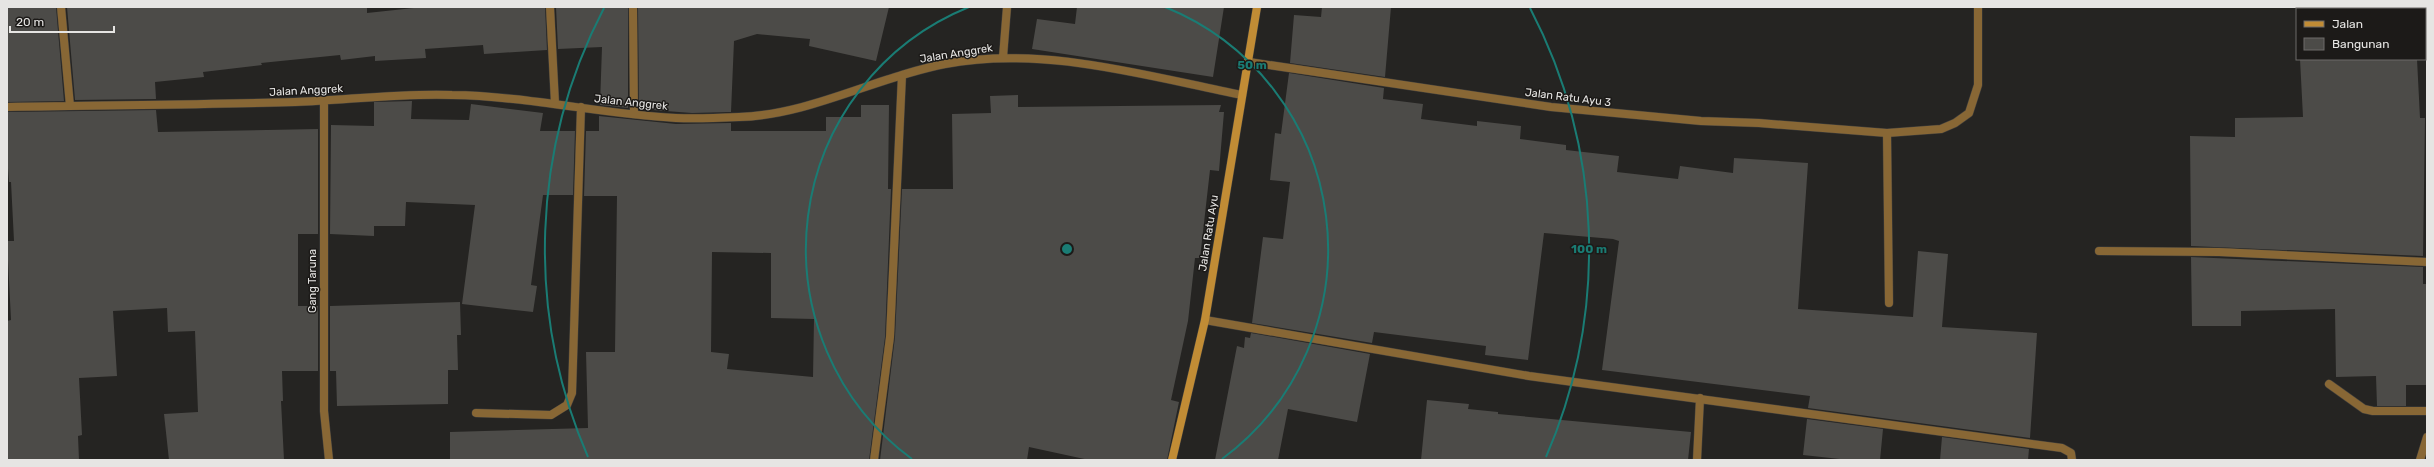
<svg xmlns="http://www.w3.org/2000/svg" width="2434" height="467" viewBox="0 0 2434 467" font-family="Rubik,sans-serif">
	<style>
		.building { fill: #4c4b48; fill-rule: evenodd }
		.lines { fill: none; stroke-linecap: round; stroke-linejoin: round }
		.street-casing { stroke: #403f3d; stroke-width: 9 }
		.secondary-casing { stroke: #403f3d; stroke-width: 9 }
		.street { stroke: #886735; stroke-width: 8 }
		.secondary { stroke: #c18c35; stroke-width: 8 }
		.ring { fill: none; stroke: #1a7c74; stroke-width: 2 }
		.labels { text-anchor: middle; stroke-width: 3; stroke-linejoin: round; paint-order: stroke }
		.street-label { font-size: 11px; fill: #e6e5e3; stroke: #1c1a18 }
		.centre { fill: #1a7c74; stroke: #1c1a18; stroke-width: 2 }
		.ring-label { font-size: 12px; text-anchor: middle; font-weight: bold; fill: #1a7c74; stroke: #1c1a18; stroke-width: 3; stroke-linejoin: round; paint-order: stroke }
	</style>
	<rect width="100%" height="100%" fill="#252422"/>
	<path class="building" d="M7 7H56L64 101 7 102Z
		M67 7H367V13L423 7H545L547 50 484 54 483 45 425 49 426 58 375 61V56L341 60 340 55 261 63 262 65 203 72 204 77 155 82 156 99 75 100Z
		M556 7H628V108L600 105 602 47 558 49Z
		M638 7H889L876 61 809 46 810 39 757 34 734 41 731 112 692 113 639 109Z
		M1077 7H1224L1213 77 1032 49 1037 19 1075 24Z
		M1322 7H1391L1385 77 1290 63 1294 15 1321 17Z
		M2305 7H2415V9H2305Z
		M2300 59H2417L2420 118H2425L2423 256 2191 246 2190 136 2235 137V118L2303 117Z
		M1289 73 1384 88 1383 99 1423 104 1421 119 1477 126V121L1521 126 1520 139 1566 145V150L1619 156 1617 172 1678 179 1680 166 1733 173 1734 158 1808 163 1798 309 1913 317 1918 251 1948 254 1942 327 2037 333 2030 438 1808 408 1810 396 1602 370 1619 241 1613 239 1544 233 1528 360 1485 355 1486 346 1374 332 1372 343 1252 323 1263 237 1283 239 1290 182 1270 180 1275 133 1281 134Z
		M1018 95V107L1221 105 1219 112H1224L1219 171 1210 170 1200 258H1195L1188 321 1171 400 1179 402 1167 460H1089L1029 447 1027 460H880L895 337 902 189H953L952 114 991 113 990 96Z
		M412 101 411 119 469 120 471 104 543 113 540 131H575L573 195H543L531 285 537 286 533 312 462 304 475 205 406 202 405 226H374V236L330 234 331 125 374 126V102Z
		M861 105H889L888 189H891L885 337 869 460H450V432L588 428 586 352H615L617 196H584L586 131H599V116L676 124 731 123V131H826V117H861ZM712 252 771 253V318L814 319 813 377 727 369 729 354 711 352Z
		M156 110 158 132 318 129V234H298V306H318V371H282L283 401H281L284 460H169L164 414 198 412 195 331 168 332 167 308 113 311 117 376 79 378 82 435 78 436 79 460H7V321L11 320 7 241H14L11 182H9L7 155V112Z
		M2191 257 2423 267V284H2427V385H2406V406H2377L2376 376 2336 377 2335 309 2241 311V326H2192Z
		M460 302 461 335H457L458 370H448V404L337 406 336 371H330V306Z
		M1251 333 1370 354 1357 422 1288 409 1278 460H1215L1237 346 1244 348 1245 337 1250 338Z
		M1427 400 1469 404 1468 409 1498 412V414L1691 432 1688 460H1421Z
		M1807 419 1883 429 1880 460H1849L1803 455Z
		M1942 437 2029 449 2028 460H1940Z"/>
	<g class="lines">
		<g class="street-casing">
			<path id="street" d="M61 7 70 106
				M550 7 555 103
				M633 7 634 114
				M1003 57 1007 7
				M1249 62 1551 107 1701 121 1759 123 1887 133 1941 129 1955 123 1969 113 1978 85V7
				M324 101V411L329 460
				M7 107C103 105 199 105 295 102 348 100 400 93 452 95 527 96 601 114 676 118 697 119 718 118 739 117 810 115 876 77 945 64 1043 45 1146 76 1242 95
				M1887 133 1889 303
				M2099 251 2219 252 2427 262
				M1205 320 1529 376 2062 448 2071 453 2072 460
				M2329 384 2364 409 2373 411H2427
				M476 413 551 415 567 405 572 393 581 107
				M874 460 890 337 902 75
				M1697 460 1700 398
				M2420 460 2427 437"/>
		</g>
		<g class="secondary-casing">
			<path id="secondary" d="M1172 460 1205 320 1257 7"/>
		</g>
		<use href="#street" class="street"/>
		<use href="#secondary" class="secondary"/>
	</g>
	<g class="ring">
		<path d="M912 459A261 261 0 0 1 969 7M1165 7A261 261 0 0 1 1222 459"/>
		<path d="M588 457A522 522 0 0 1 604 8M1530 8A522 522 0 0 1 1546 457"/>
	</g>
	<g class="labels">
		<g class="street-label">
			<text transform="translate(956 53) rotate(-9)" y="4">Jalan Anggrek</text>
			<text transform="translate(306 90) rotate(-3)" y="4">Jalan Anggrek</text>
			<text transform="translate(1568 97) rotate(7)" y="4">Jalan Ratu Ayu 3</text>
			<text transform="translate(631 102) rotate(6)" y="4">Jalan Anggrek</text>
			<text transform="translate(1208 233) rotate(-81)" y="4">Jalan Ratu Ayu</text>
			<text transform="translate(312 281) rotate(-90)" y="4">Gang Taruna</text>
		</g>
	</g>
	<circle cx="1067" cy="249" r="6" class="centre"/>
	<g class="ring-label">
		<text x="1252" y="69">50 m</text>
		<text x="1589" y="253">100 m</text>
	</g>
	<rect width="2434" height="467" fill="none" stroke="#e6e5e3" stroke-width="16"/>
	<rect x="2296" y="8" width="130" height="52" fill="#1c1a18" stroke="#6d6b69"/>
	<rect x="2304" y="21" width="20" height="6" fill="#c18c35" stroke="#6d6b69"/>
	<text x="2332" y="28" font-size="12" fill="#e6e5e3">Jalan</text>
	<rect x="2304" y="38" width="20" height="12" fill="#4c4b48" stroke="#6d6b69"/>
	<text x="2332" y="48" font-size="12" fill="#e6e5e3">Bangunan</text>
	<path d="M10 26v6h104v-6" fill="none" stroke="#e6e5e3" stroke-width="2"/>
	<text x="16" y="26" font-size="12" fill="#e6e5e3" stroke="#1c1a18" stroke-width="3" paint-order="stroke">20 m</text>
</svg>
